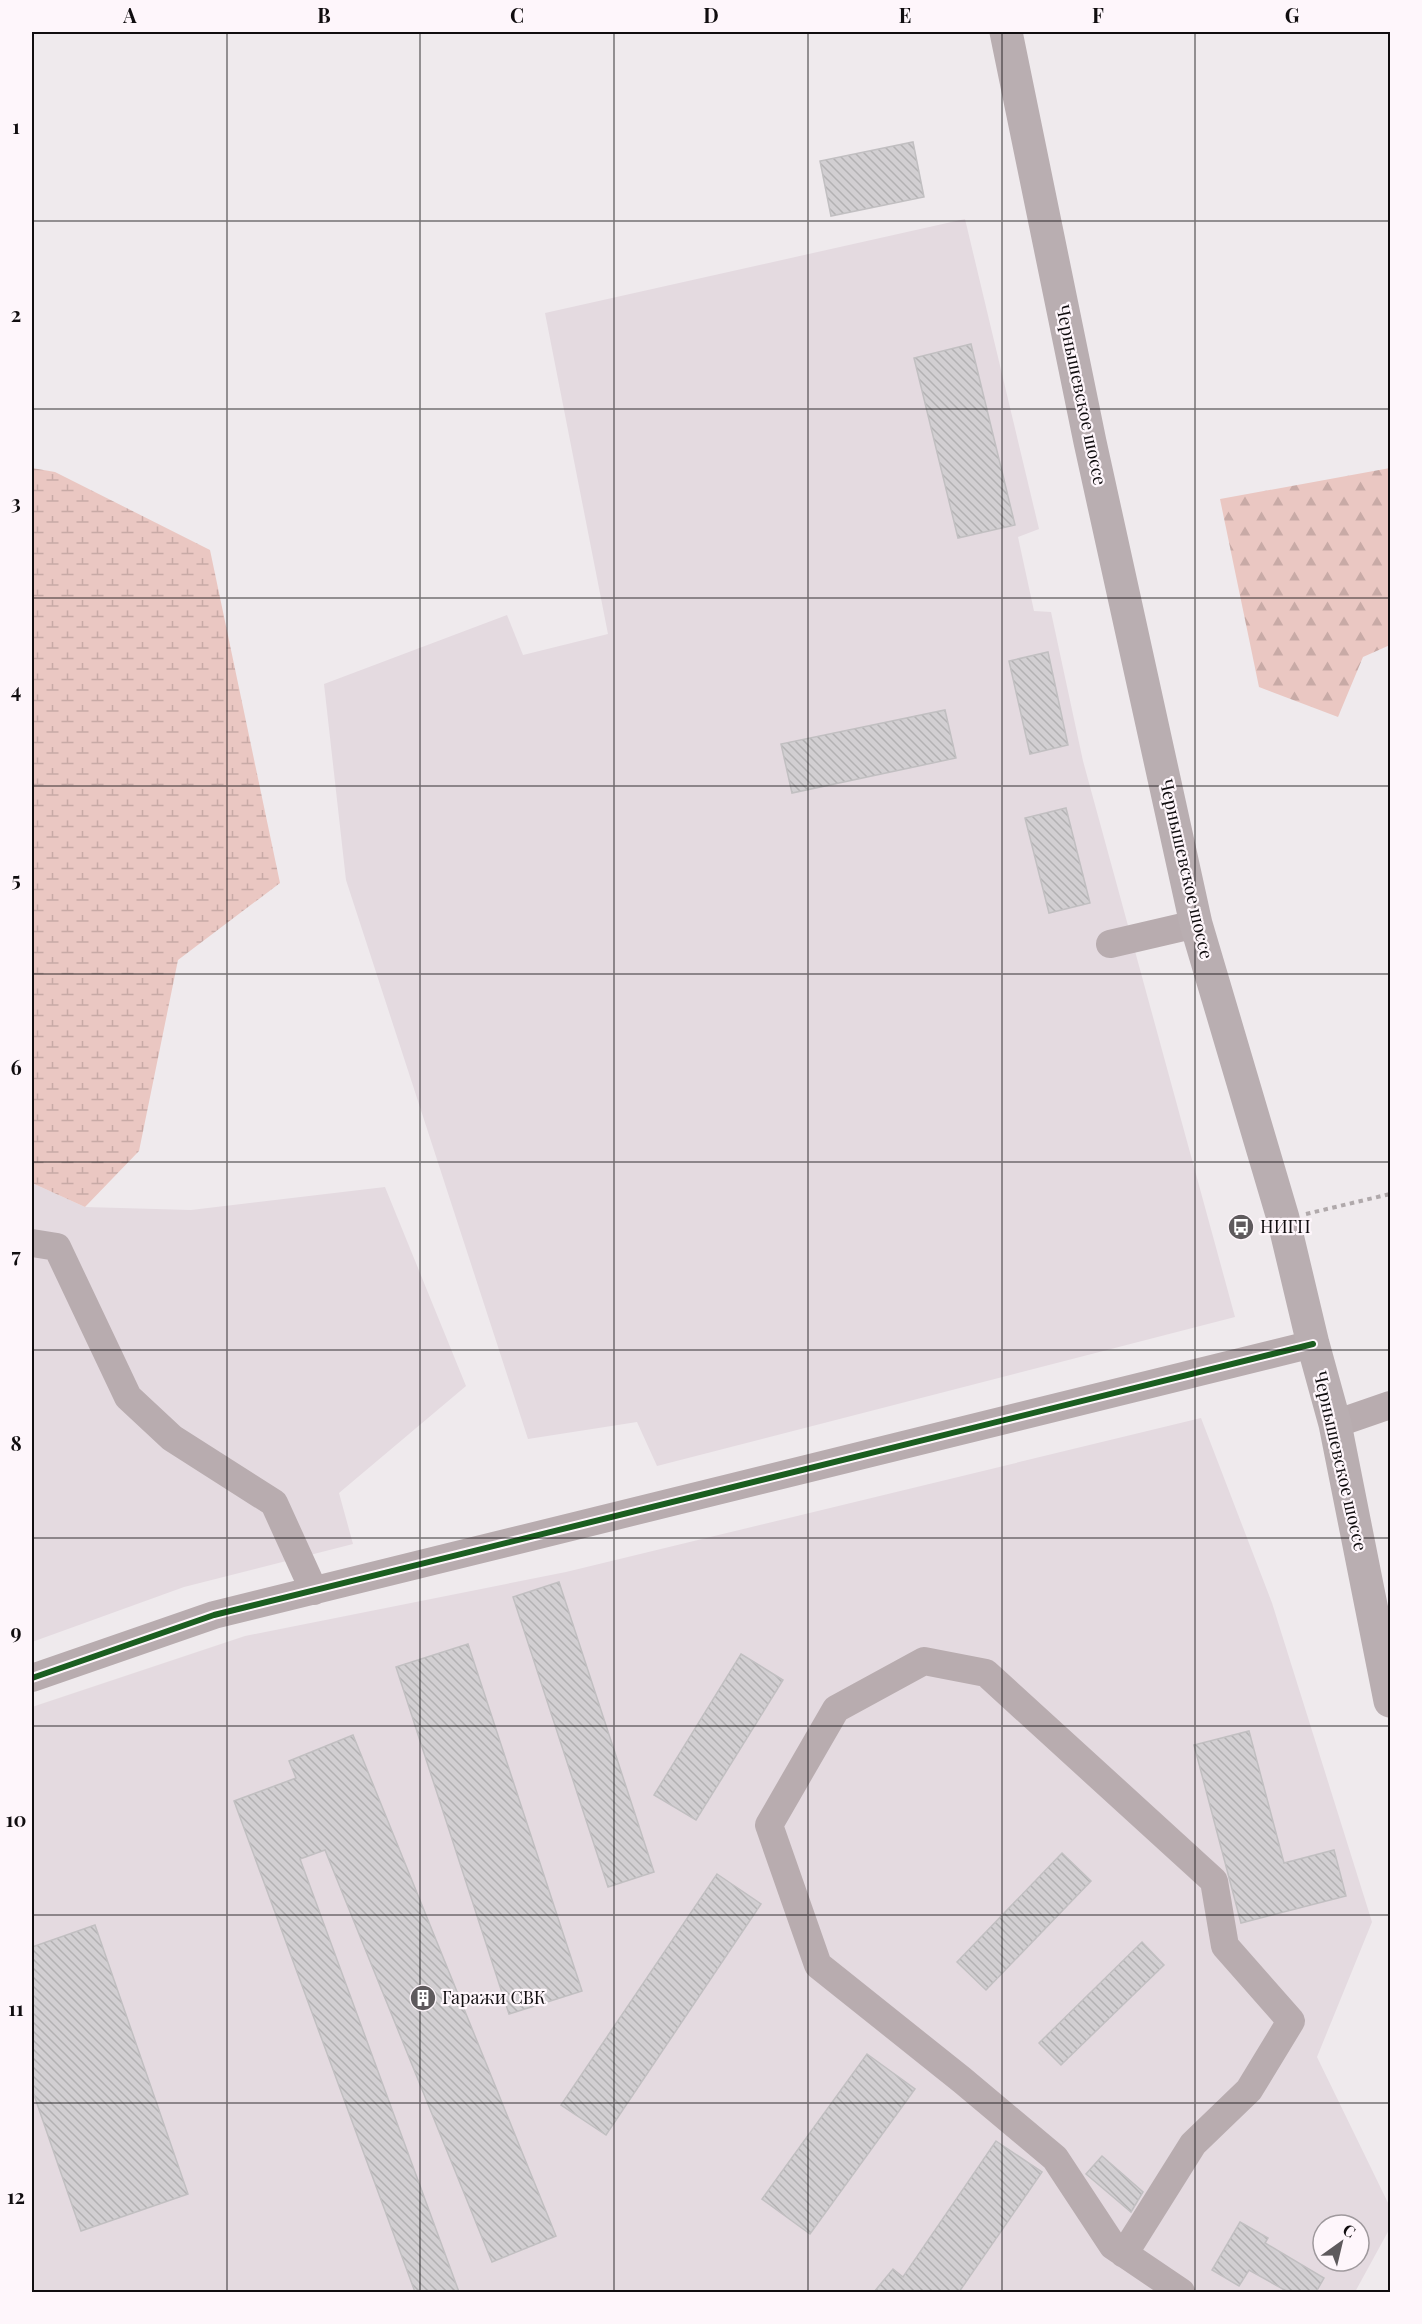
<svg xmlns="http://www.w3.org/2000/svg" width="1422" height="2324" viewBox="0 0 1422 2324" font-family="'Playfair Display',serif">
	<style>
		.built { fill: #e4dae0; fill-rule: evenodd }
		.forest { fill: url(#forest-firs) }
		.wetland { fill: url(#wetland-marsh) }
		.building { fill: url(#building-back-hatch); stroke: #c1bfc1; stroke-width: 1.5 }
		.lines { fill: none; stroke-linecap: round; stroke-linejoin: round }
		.path { stroke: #b0a9ab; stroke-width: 4; stroke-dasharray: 4.5 4.5; stroke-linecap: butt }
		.minor { stroke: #b8acaf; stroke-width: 28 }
		.major { stroke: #b9aeb1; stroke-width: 33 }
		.cycleway-casing { stroke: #fef6fb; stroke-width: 10 }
		.cycleway { stroke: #1b5e20; stroke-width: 6 }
		.grid { fill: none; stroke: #100d0f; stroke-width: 1.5; stroke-opacity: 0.55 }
		.labels { text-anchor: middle; stroke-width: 4.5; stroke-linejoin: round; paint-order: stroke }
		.street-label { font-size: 18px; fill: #100d0f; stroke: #fef6fb }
		.poi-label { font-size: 18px; fill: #100d0f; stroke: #fef6fb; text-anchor: start }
		.neatline { fill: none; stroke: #100d0f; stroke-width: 2 }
		.grid-label { font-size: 20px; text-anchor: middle; font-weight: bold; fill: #100d0f }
	</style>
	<defs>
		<pattern id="forest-firs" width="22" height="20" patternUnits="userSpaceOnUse" patternTransform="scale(1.5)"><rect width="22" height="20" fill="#eac7c2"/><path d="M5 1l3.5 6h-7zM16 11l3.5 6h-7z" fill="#c8aaa6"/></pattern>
		<pattern id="wetland-marsh" width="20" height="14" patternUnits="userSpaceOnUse" patternTransform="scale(1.5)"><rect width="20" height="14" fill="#eac7c2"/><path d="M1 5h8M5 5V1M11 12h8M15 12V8" fill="none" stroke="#c8aaa6"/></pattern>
		<pattern id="building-back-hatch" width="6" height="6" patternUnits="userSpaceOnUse" patternTransform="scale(1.5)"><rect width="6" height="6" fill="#d2cfd2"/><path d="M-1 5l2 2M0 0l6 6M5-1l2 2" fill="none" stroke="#b3b1b3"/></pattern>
	</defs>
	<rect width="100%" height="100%" fill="#efeaed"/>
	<path class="built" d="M965 219 1039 529 1018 537 1034 611 1051 612 1083 761 1235 1317 657 1466 637 1422 528 1439 346 880 324 684 507 615 523 655 608 634 545 313Z
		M32 1183 85 1207 191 1210 385 1187 466 1386 339 1493 353 1544 184 1587 32 1642Z
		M1201 1418 1272 1603 1372 1922 1317 2057 1390 2207V2228L1355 2292H32V1707L245 1636 566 1572ZM1323 2225H1359V2261H1323Z"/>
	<path class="forest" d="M1390 468V645L1363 657 1338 717 1259 687 1220 499Z"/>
	<path class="wetland" d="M32 468 55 472 210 550 280 883 178 960 139 1151 85 1207 32 1183Z"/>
	<path class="building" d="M913 142 924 197 831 216 820 161Z
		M971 344 1015 525 958 538 914 358Z
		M1048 652 1068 745 1030 754 1009 661Z
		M945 710 956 758 792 793 781 744Z
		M1066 808 1090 903 1049 913 1025 818Z
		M559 1582 654 1872 608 1887 513 1597Z
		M468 1644 582 1991 509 2014 396 1667Z
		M741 1654 783 1680 696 1820 654 1795Z
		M1249 1731 1284 1863 1334 1850 1346 1896 1241 1923 1194 1745Z
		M353 1735 556 2236 492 2262 325 1850 300 1859 459 2292H415L234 1801 296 1778 289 1761Z
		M1062 1853 1091 1881 986 1990 957 1962Z
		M717 1874 761 1904 606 2135 561 2105Z
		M95 1925 188 2194 81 2231 32 2089V1947Z
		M1142 1942 1164 1965 1061 2065 1039 2043Z
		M867 2054 915 2089 810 2234 762 2199Z
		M996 2141 1042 2172 959 2292H874L893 2269 903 2277Z
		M1102 2156 1143 2192 1131 2212 1086 2174Z
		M1240 2222 1268 2238 1265 2243 1324 2278 1316 2292H1288L1249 2270 1239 2286 1212 2270Z"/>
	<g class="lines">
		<path class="path" d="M1306 1214 1390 1194"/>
		<path class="minor" d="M1110 944 1196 924
			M32 1243 57 1247 128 1397 172 1438 274 1503 314 1591
			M1335 1424 1390 1405
			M32 1678 214 1615 1313 1344
			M1124 2254 1193 2144 1249 2090 1291 2021 1225 1946 1214 1881 986 1673 924 1661 836 1709 769 1825 818 1965 962 2080 1055 2158 1113 2246 1181 2292"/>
		<path class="major" d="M1006 32 1090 442 1196 924 1283 1218 1313 1344 1335 1424 1390 1701"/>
		<g class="cycleway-casing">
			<path id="cycleway" d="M32 1678 214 1615 1313 1344"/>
		</g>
		<use href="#cycleway" class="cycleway"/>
	</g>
	<path class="grid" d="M227 32V2292M420 32V2292M614 32V2292M808 32V2292M1002 32V2292M1195 32V2292M32 221H1390M32 409H1390M32 598H1390M32 786H1390M32 974H1390M32 1162H1390M32 1350H1390M32 1538H1390M32 1726H1390M32 1915H1390M32 2103H1390"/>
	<defs>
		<g id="bus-disc" transform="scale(1.35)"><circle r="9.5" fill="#5e5a5d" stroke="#fef6fb"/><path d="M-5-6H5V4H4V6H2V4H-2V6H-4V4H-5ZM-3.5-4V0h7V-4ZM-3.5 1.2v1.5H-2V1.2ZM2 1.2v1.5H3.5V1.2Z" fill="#fff"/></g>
		<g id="building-disc" transform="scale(1.35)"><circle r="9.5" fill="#5e5a5d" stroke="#fef6fb"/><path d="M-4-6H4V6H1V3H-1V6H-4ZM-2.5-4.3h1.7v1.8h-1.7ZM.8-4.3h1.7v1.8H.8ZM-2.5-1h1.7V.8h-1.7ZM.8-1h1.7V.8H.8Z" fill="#fff"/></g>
	</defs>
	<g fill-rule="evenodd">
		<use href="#bus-disc" x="1241" y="1227"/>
		<use href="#building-disc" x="423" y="1998"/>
	</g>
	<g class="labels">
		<g class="street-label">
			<text transform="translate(1081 395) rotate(78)" y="6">Чернышевское шоссе</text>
			<text transform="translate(1186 869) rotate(77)" y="6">Чернышевское шоссе</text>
			<text transform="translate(1340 1461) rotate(77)" y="6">Чернышевское шоссе</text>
		</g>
		<g class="poi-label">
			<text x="1260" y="1233">НИГП</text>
			<text x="442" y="2004">Гаражи СВК</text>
		</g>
	</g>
	<rect width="1422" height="2324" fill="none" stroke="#fef6fb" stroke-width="66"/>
	<g transform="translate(1341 2243) rotate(34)"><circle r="28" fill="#fef6fb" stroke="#9f999d" stroke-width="1.5"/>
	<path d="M0-4.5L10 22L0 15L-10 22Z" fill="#5e5a5d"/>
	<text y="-9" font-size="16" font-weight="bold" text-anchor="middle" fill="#100d0f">С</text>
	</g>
	<rect x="33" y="33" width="1356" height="2258" class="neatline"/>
	<g class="grid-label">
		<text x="130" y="23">A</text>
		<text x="324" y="23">B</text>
		<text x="517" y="23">C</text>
		<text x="711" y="23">D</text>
		<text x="905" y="23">E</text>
		<text x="1098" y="23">F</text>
		<text x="1292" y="23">G</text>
		<text x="16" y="134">1</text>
		<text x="16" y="322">2</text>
		<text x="16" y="510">3</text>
		<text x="16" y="698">4</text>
		<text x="16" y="887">5</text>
		<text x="16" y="1075">6</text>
		<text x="16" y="1263">7</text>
		<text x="16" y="1451">8</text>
		<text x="16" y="1639">9</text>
		<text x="16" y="1827">10</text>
		<text x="16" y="2016">11</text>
		<text x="16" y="2204">12</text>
	</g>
</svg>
